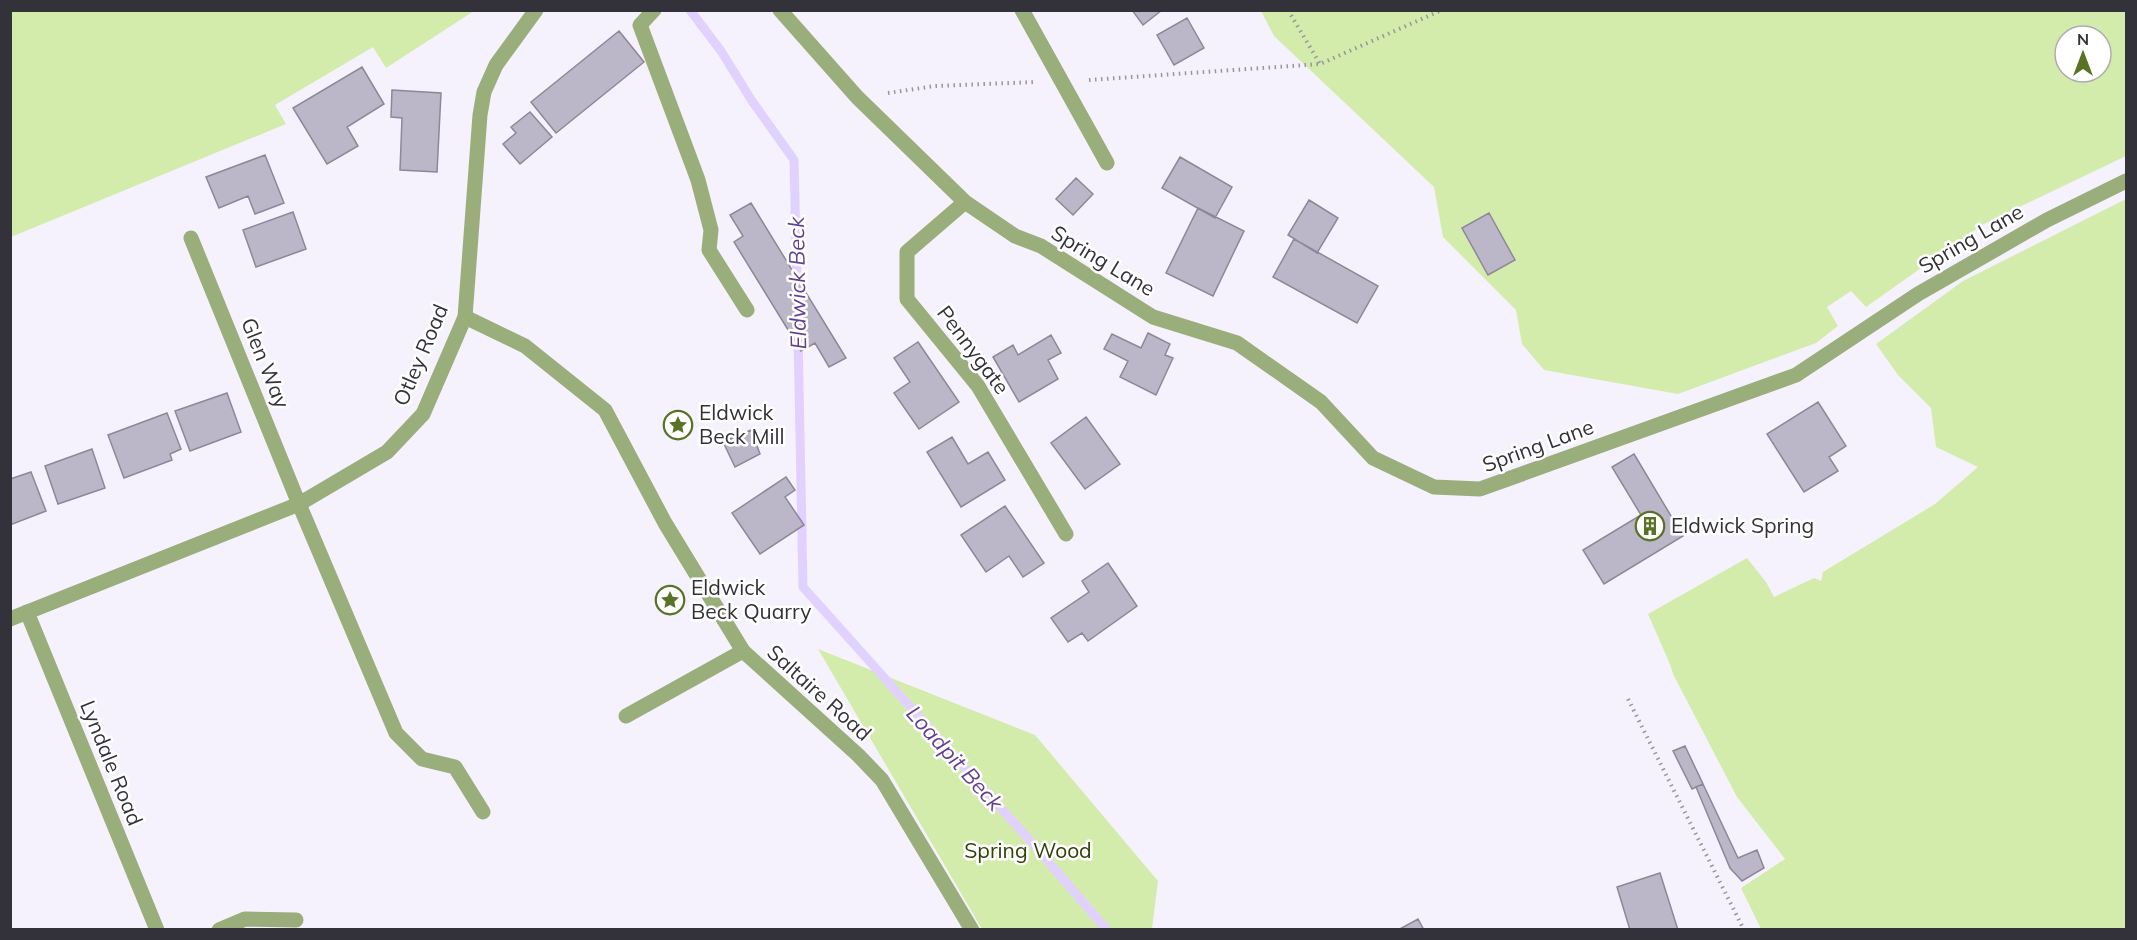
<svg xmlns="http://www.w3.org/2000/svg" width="2137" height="940" viewBox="0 0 2137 940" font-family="Mulish,sans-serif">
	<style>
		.green { fill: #d3ecac; fill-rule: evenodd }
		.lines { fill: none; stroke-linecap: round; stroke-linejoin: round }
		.stream { stroke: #e1d1ff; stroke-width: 9 }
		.building { fill: #bcb6c9; stroke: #8d8799; stroke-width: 1.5 }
		.path { stroke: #98959f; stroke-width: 4; stroke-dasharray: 1.5 4.5; stroke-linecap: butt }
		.service { stroke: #99ae7a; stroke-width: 15 }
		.minor { stroke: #99ae7a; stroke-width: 15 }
		.tertiary { stroke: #99ae7a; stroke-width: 15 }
		.labels { text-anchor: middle; stroke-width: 5; stroke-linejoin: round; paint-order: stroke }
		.street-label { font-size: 21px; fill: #333139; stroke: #fff }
		.poi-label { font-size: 21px; fill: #333139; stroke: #fff; text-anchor: start }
		.park-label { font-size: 21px; fill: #2f4107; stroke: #fff }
		.water-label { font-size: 22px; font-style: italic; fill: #633f94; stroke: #fff }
	</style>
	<rect width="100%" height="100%" fill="#f5f2fd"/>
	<path class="green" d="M11 10H474V11L386 68 373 47 275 105 286 124 11 237Z
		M1261 11H2126V156L1982 225 1866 307 1851 291 1827 307 1838 326 1816 343 1678 394 1544 370 1522 344 1516 310 1443 237 1434 187 1274 36ZM2065 36H2101V72H2065Z
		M2126 199V929H1761L1741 888 1785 859 1737 797 1674 676 1669 662 1648 614 1747 558 1766 582 1774 597 1814 578 1821 581 1823 572 1935 504 1978 467 1936 447 1931 408 1898 375 1876 344 1963 281Z
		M818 649 1035 735 1158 881 1152 929H982Z"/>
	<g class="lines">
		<path class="stream" d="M690 10 721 51 752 101 794 160 797 287
			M798 334 803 587 1034 845 1107 930"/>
	</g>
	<path class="building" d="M1132 10H1162L1143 25Z
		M1187 18 1204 48 1174 65 1157 35Z
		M619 31 644 62 556 133 531 102Z
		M362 67 384 104 347 127 358 146 327 164 293 108Z
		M392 90 441 93 437 172 400 170 402 118 391 117Z
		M530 112 552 137 520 164 503 144 516 133 511 127Z
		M265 155 284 203 255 214 248 196 219 208 206 177Z
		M1180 157 1232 187 1215 218 1162 188Z
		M1076 178 1093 194 1073 215 1056 199Z
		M1309 200 1338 218 1317 253 1288 235Z
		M751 203 846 358 829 367 815 343 801 351 734 242 743 236 730 215Z
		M1198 208 1244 231 1213 296 1166 273Z
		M293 212 306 249 256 267 243 230Z
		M1489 213 1515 260 1488 275 1462 228Z
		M1294 239 1378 286 1357 323 1273 277Z
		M1148 333 1170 344 1165 355 1173 358 1156 395 1120 377 1128 361 1104 349 1112 334 1141 348Z
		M1051 335 1061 353 1048 360 1058 379 1019 402 993 357 1013 345 1018 355Z
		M918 342 959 402 919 429 894 393 910 382 894 358Z
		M227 393 241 432 190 451 175 411Z
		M1818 402 1846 446 1829 457 1838 471 1804 492 1767 434Z
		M167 413 181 449 170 454 172 460 124 478 108 435Z
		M1086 417 1120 464 1085 489 1051 443Z
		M751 430 760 454 735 467 723 442Z
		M952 437 968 464 988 452 1005 480 961 507 927 452Z
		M92 449 105 488 58 504 45 466Z
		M1634 454 1683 536 1604 584 1583 550 1641 515 1612 467Z
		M31 472 46 511 10 525V479Z
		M786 477 795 490 785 497 804 525 760 554 732 513Z
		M1005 506 1044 563 1023 577 1009 556 986 572 961 535Z
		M1108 563 1137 606 1088 641 1082 633 1068 642 1051 618 1089 592 1082 581Z
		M1685 746 1703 784 1692 789 1673 751Z
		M1703 784 1738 858 1757 850 1764 868 1742 881 1730 868 1696 787Z
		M1660 873 1678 930H1630L1617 887Z
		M1418 919 1424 930H1398Z"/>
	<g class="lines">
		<path class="path" d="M1288 10 1320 64
			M1089 80 1320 64 1442 10
			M888 93 935 86 1036 82
			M1628 699 1744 930"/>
		<path class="service" d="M626 716 743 651"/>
		<path class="minor" d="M654 10 640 25 698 180 711 230 709 250 747 310
			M780 10 857 97 965 202 1015 236 1041 246 1153 317 1237 343 1321 402 1373 458 1434 487 1480 489 1796 375 1918 294 2047 220 2126 181
			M1022 10 1107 163
			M965 202 907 252V299L978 386 1066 534
			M191 238 299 504 396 733 422 759 455 767 483 812
			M465 317 525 346 605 410 665 523 743 651 858 755 882 780 972 930
			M27 612 157 930
			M219 930 245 919 296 920"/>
		<path class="tertiary" d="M10 619 299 504 387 452 423 414 465 317 480 115 484 92 496 65 536 10"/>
	</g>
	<defs>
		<g id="sight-ring" transform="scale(1.5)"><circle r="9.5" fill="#fff" stroke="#597326" stroke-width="1.5"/><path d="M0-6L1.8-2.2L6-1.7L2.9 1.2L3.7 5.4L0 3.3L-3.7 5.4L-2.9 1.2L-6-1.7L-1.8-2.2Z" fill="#597326"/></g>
		<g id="building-ring" transform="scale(1.5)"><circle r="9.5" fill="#fff" stroke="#597326" stroke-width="1.5"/><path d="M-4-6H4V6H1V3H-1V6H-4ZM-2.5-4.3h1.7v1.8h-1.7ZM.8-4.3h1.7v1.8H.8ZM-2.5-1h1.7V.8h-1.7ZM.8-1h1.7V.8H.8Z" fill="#597326"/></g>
	</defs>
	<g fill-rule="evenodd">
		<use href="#sight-ring" x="678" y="425"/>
		<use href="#building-ring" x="1650" y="526"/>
		<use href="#sight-ring" x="670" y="600"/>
	</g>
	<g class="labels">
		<g class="street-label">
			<text transform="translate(1971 239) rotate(-30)" y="7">Spring Lane</text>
			<text transform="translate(1103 261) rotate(31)" y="7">Spring Lane</text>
			<text transform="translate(973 350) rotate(53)" y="7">Pennygate</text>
			<text transform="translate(421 355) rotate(-67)" y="7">Otley Road</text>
			<text transform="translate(265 363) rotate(68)" y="7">Glen Way</text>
			<text transform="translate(1538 446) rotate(-20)" y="7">Spring Lane</text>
			<text transform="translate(819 693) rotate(42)" y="7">Saltaire Road</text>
			<text transform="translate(111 763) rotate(68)" y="7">Lyndale Road</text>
		</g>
		<g class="poi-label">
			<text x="699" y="420">Eldwick<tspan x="699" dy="24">Beck Mill</tspan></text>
			<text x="1671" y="533">Eldwick Spring</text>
			<text x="691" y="595">Eldwick<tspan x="691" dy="24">Beck Quarry</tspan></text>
		</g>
		<g class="park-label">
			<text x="1028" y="858">Spring Wood</text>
		</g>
		<g class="water-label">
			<text transform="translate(797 283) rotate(-91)" y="8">Eldwick Beck</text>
			<text transform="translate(955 758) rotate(48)" y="8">Loadpit Beck</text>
		</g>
	</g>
	<rect width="2137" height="940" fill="none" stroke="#333139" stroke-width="24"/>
	<g transform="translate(2083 54)"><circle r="28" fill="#ffffff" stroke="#adadb0" stroke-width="1.5"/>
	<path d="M0-4.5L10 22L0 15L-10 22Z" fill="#597326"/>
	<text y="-9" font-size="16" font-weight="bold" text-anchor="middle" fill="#333139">N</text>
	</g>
</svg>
